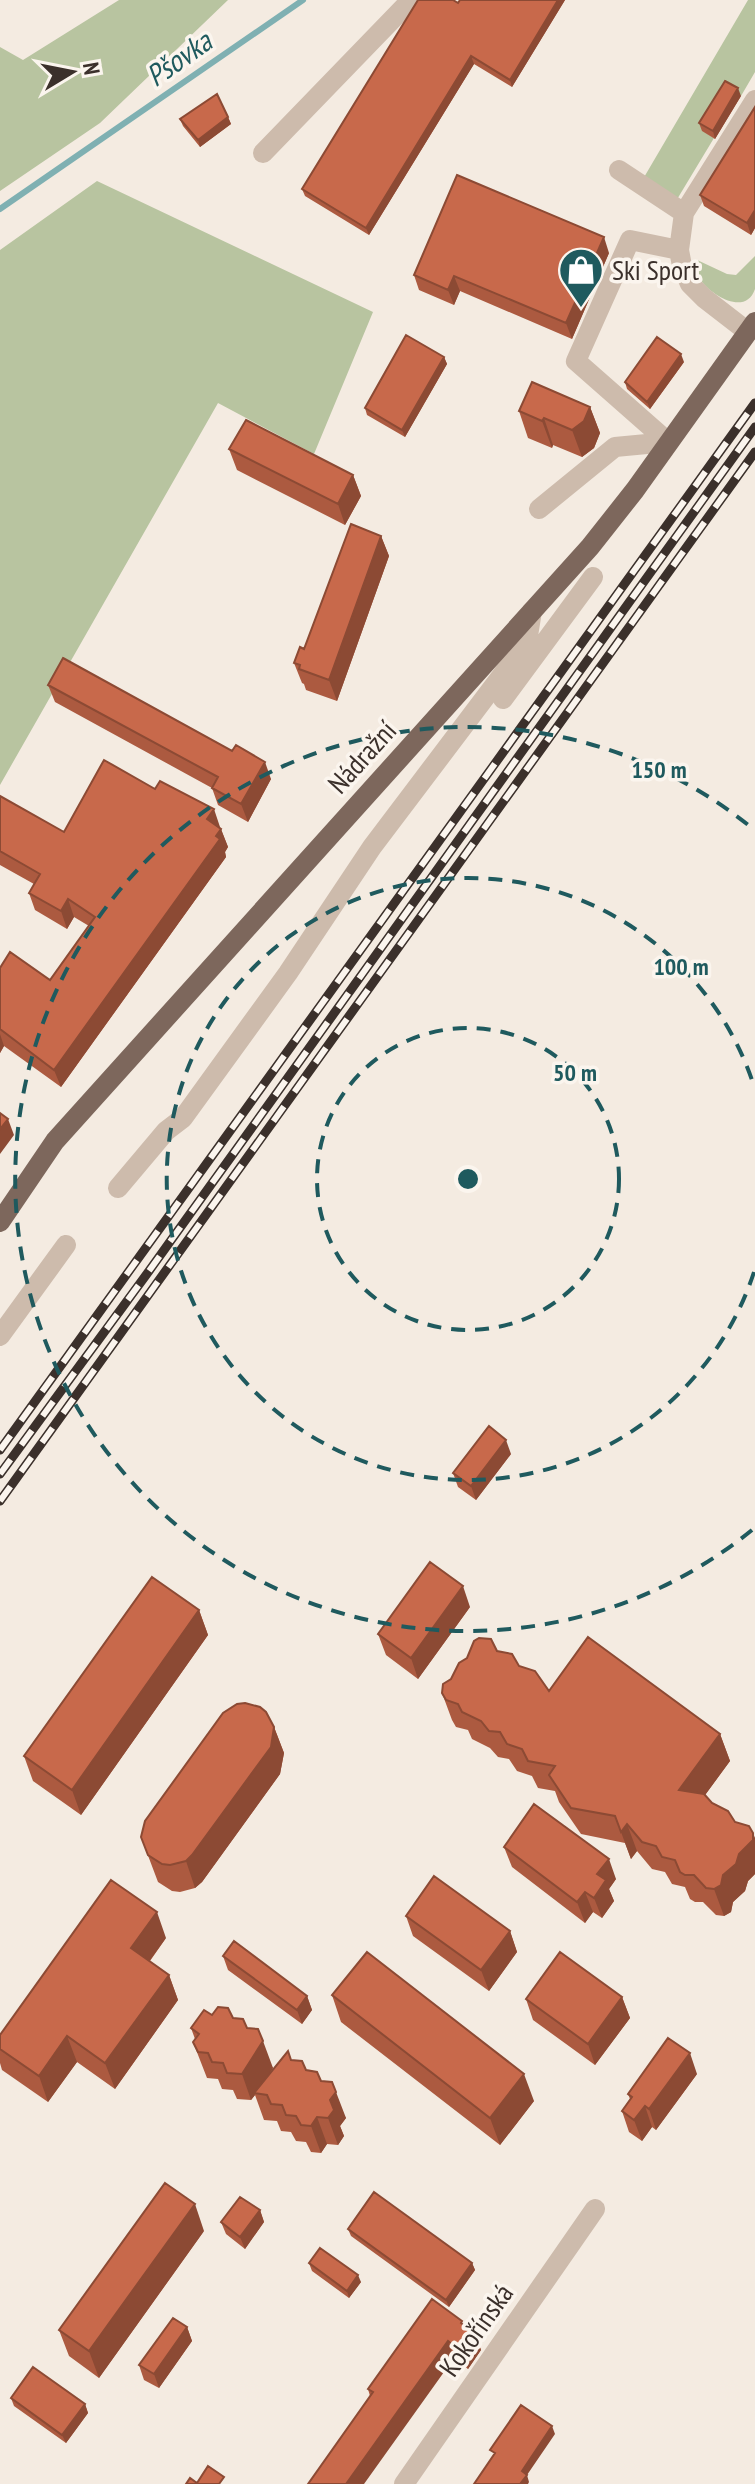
<svg xmlns="http://www.w3.org/2000/svg" width="755" height="2484" viewBox="0 0 755 2484" font-family="'PT Sans Narrow',sans-serif">
	<style>
		.green { fill: #b8c4a0 }
		.lines { fill: none; stroke-linecap: round; stroke-linejoin: round }
		.stream { stroke: #7fb0b2; stroke-width: 6 }
		.minor { stroke: #cdbbac; stroke-width: 20 }
		.major { stroke: #7d675c; stroke-width: 20 }
		.rail-casing { stroke: #3b302b; stroke-width: 9 }
		.rail { stroke: #fbf5ee; stroke-width: 6; stroke-dasharray: 18; stroke-linecap: butt }
		.wall { fill: #ac5a40 }
		.shaded-wall { fill: #8c4a34 }
		.building { fill: #c8694b; stroke: #8c4a34; stroke-width: 2 }
		.ring { fill: none; stroke: #1f5a5e; stroke-width: 4; stroke-dasharray: 14 10 }
		.labels { text-anchor: middle; stroke-width: 7; stroke-linejoin: round; paint-order: stroke }
		.poi-label { font-size: 28px; fill: #3b302b; stroke: #fbf5ee; text-anchor: start }
		.street-label { font-size: 28px; fill: #3b302b; stroke: #fbf5ee }
		.water-label { font-size: 30px; font-style: italic; fill: #1f5a5e; stroke: #fbf5ee }
		.centre { fill: #1f5a5e; stroke: #fbf5ee; stroke-width: 4 }
		.ring-label { font-size: 24px; text-anchor: middle; font-weight: bold; fill: #1f5a5e; stroke: #fbf5ee; stroke-width: 7; stroke-linejoin: round; paint-order: stroke }
	</style>
	<rect width="100%" height="100%" fill="#f4ebe1"/>
	<path class="green" d="M119 0H228L100 123 0 191V47L23 60Z
		M748 0H755V72L741 96 702 130 714 138 676 201 643 179Z
		M97 181 373 312 314 454 218 403 0 785V250Z
		M755 256C755 266 755 280 755 289 746 316 713 296 702 282 698 277 695 270 693 264L695 259 727 274 736 275Z"/>
	<g class="lines">
		<path class="stream" d="M0 209 303 0"/>
		<path class="minor" d="M263 153 411 0
			M619 170 684 213
			M748 332 704 298 690 284 682 266 679 250 684 213 755 100
			M668 442 576 361 630 240 679 250
			M539 509 615 447 668 442
			M503 699 593 577
			M118 1188 166 1131 183 1118 288 973 372 847 527 642 532 611
			M0 1336 66 1245
			M404 2484 595 2209"/>
		<path class="major" d="M0 1222 55 1141 590 547 635 490 755 322"/>
		<g class="rail-casing">
			<path id="rail" d="M0 1450 755 403
				M0 1474 149 1271 755 427
				M0 1501 755 452"/>
		</g>
		<use href="#rail" class="rail"/>
	</g>
	<path class="wall" d="M460 0H565L512 87 474 64 369 235 305 196 302 189Z
		M741 96 715 139 702 131 699 123Z
		M755 107V228L751 235 704 206 700 195Z
		M228 117 231 124 200 147 183 126 180 119Z
		M609 253 572 339 460 291 454 305 419 290 414 275Z
		M444 357 447 364 405 437 367 415 365 408Z
		M684 362 650 409 627 389 625 382Z
		M590 407 600 433 594 448 582 457 553 445 552 448 528 438 519 411Z
		M229 449 353 475 361 496 345 525 237 470Z
		M381 536 389 556 337 701 306 690 304 684 302 683 294 663Z
		M48 685 271 779 248 822 218 805 212 788 55 702Z
		M0 796 64 832 220 827 228 847 225 852 226 857 61 1087 4 1046 0 1053V968L50 980 89 926 74 917 67 929 35 910 29 893 34 884 0 865Z
		M511 1454 476 1500 458 1487 453 1473Z
		M470 1607 418 1679 386 1655 378 1634Z
		M199 1610 208 1635 81 1815 33 1781 24 1756Z
		M497 1651 519 1666 549 1691 720 1734 730 1761 705 1795 712 1803 755 1838V1874L748 1881 745 1891 733 1902 731 1912 724 1916 716 1915 703 1902H695L690 1899 685 1887 672 1884 665 1872 652 1869 637 1851 631 1859 625 1843 581 1834 559 1802 555 1791 538 1788 532 1776 517 1771 509 1759 498 1757 490 1748 472 1739 468 1730 456 1727 452 1720 442 1693Z
		M274 1727 284 1753 280 1774 202 1882 195 1888 180 1892 172 1891 158 1882 141 1837Z
		M504 1847 616 1879 609 1889 614 1901 602 1918 593 1912 585 1923 512 1867Z
		M406 1916 510 1931 517 1952 489 1991 413 1936Z
		M166 1938 150 1961 169 1975 178 2000 115 2089 77 2062 48 2102 2 2070 0 2063V2035Z
		M223 1956 307 1996 312 2010 302 2024 228 1970Z
		M332 1995 534 2101 500 2145 341 2022Z
		M622 1997 630 2018 595 2065 533 2020 526 1999Z
		M233 2018 247 2028 273 2068 268 2076 291 2060 321 2081 346 2118 340 2126 344 2136 338 2145 327 2144 321 2153 311 2152 306 2142 296 2141 291 2132 281 2131 277 2121 264 2120 255 2095 251 2100 237 2099 233 2090 222 2089 218 2079 207 2078 193 2042 195 2039 191 2028Z
		M697 2074 656 2130 652 2127 642 2141 629 2132 622 2111 630 2099 628 2094Z
		M260 2210 264 2222 245 2249 226 2234 221 2222Z
		M348 2229 472 2263 475 2270 449 2307 351 2236Z
		M204 2231 99 2378 69 2356 59 2330Z
		M309 2263 361 2282 349 2298 312 2271Z
		M464 2325 475 2334 481 2350 468 2369 454 2358 370 2396 368 2389Z
		M187 2327 192 2341 159 2388 144 2380 139 2365Z
		M11 2398 85 2404 88 2413 66 2443 14 2406Z"/>
	<path class="shaded-wall" d="M558 0H565L512 87 510 80Z
		M471 56 474 64 369 235 366 228Z
		M738 88 741 96 715 139 713 131Z
		M228 117 231 124 200 147 198 140Z
		M755 210V228L751 235 747 223Z
		M604 237 609 253 572 339 566 323Z
		M454 276 460 291 454 305 448 290Z
		M681 354 684 362 650 409 647 402Z
		M444 357 447 364 405 437 402 430Z
		M590 407 600 433 594 448 582 457 572 430Z
		M544 418 553 445 552 448 542 421Z
		M353 475 361 496 345 525 338 504Z
		M381 536 389 556 337 701 329 680Z
		M265 762 271 779 248 822 241 804Z
		M214 809 220 827 214 837 207 819Z
		M221 829 228 847 225 852 226 857 61 1087 54 1070Z
		M68 899 74 917 67 929 61 911Z
		M0 1034 4 1046 0 1053Z
		M8 1119 14 1135 0 1154V1129Z
		M506 1440 511 1454 476 1500 471 1486Z
		M463 1586 470 1607 418 1679 411 1658Z
		M199 1610 208 1635 81 1815 72 1790Z
		M274 1727 284 1753 280 1774 202 1882 195 1888 186 1861Z
		M720 1734 730 1761 689 1817 679 1790Z
		M627 1824 637 1851 631 1859 621 1832Z
		M753 1833 755 1838V1874L748 1881 745 1891 733 1902 731 1912 724 1916 714 1889Z
		M609 1859 616 1879 609 1889 614 1901 602 1918 594 1898 597 1874Z
		M585 1892 593 1912 585 1923 577 1902Z
		M157 1912 166 1938 140 1974 131 1948Z
		M510 1931 517 1952 489 1991 481 1970Z
		M169 1975 178 2000 115 2089 105 2063Z
		M307 1996 312 2010 302 2024 297 2010Z
		M622 1997 630 2018 595 2065 588 2044Z
		M67 2036 77 2062 48 2102 39 2076Z
		M263 2041 273 2068 256 2094 254 2093 255 2095 251 2100 242 2074Z
		M690 2053 697 2074 656 2130 649 2109Z
		M524 2074 534 2101 500 2145 490 2118Z
		M336 2092 346 2118 340 2126 344 2136 338 2145 328 2118 330 2100Z
		M645 2106 652 2127 642 2141 634 2120Z
		M317 2117 327 2144 321 2153 311 2126Z
		M195 2204 204 2231 99 2378 89 2351Z
		M260 2210 264 2222 245 2249 240 2237Z
		M472 2263 475 2270 449 2307 446 2300Z
		M358 2275 361 2282 349 2298 347 2291Z
		M187 2327 192 2341 159 2388 154 2374Z
		M475 2334 481 2350 468 2369 462 2352Z
		M448 2341 454 2358 364 2484H346Z
		M85 2404 88 2413 66 2443 62 2435Z
		M552 2426 555 2434 527 2475 529 2482 528 2484H520L522 2471Z"/>
	<path class="building" d="M418 0H453L458 3 460 0H558L510 80 471 56 366 228 302 189Z
		M725 81 738 88 713 131 699 123Z
		M217 94 228 117 198 140 180 119Z
		M755 107V210L747 223 700 195Z
		M457 175 604 237 566 323 454 276 448 290 414 275Z
		M406 335 444 357 402 430 365 408Z
		M657 337 681 354 647 402 625 382Z
		M532 382 590 407 584 421 572 430 544 418 542 421 519 411Z
		M246 420 353 475 338 504 229 449Z
		M351 524 381 536 329 680 299 669 300 665 294 663 300 647 304 649Z
		M63 658 232 751 236 745 265 762 241 804 212 788 218 777 48 685Z
		M104 760 155 789 160 781 214 809 207 819 221 829 216 836 220 839 54 1070 0 1029V968L10 952 50 980 95 917 68 899 61 911 29 893 40 874 0 851V796L64 832Z
		M0 1113 8 1119 0 1129Z
		M489 1426 506 1440 471 1486 453 1473Z
		M430 1562 463 1586 411 1658 378 1634Z
		M152 1577 199 1610 72 1790 24 1756Z
		M588 1637 720 1734 679 1790 704 1794 712 1803 728 1811 735 1822 749 1826 753 1833V1840L739 1854 736 1864 723 1875 721 1885 714 1889 706 1888 694 1875H685L680 1872 675 1860 662 1857 656 1846 642 1842 627 1824 621 1832 615 1816 571 1808 549 1775 555 1766 528 1761 522 1749 507 1744 500 1732 489 1731 481 1721 462 1712 458 1704 446 1700 442 1693 443 1684 451 1679 459 1663 467 1658 474 1641 479 1638 491 1639 497 1651 512 1654 519 1666 535 1671 549 1691Z
		M245 1703 260 1707 266 1712 274 1727 271 1747 192 1855 186 1861 170 1865 162 1864 148 1855 141 1837 145 1821 223 1713 237 1704Z
		M534 1804 609 1859 597 1874 606 1880 594 1898 585 1892 577 1902 504 1847Z
		M434 1876 510 1931 481 1970 406 1916Z
		M111 1880 157 1912 131 1948 169 1975 105 2063 67 2036 39 2076 0 2049V2035Z
		M234 1941 307 1996 297 2010 223 1956Z
		M367 1952 524 2074 490 2118 332 1995Z
		M560 1952 622 1997 588 2044 526 1999Z
		M218 2007 228 2008 233 2018 243 2019 247 2028 258 2029 263 2041 242 2074 227 2073 223 2063 212 2062 208 2053 198 2052 193 2042 199 2034 191 2028 204 2010 212 2015Z
		M668 2038 690 2053 649 2109 645 2106 634 2120 622 2111 632 2097 628 2094Z
		M288 2051 291 2060 302 2061 306 2070 317 2072 321 2081 332 2082 336 2092 330 2100 334 2110 328 2118 317 2117 311 2126 301 2125 296 2116 286 2115 282 2105 271 2104 267 2095 254 2093Z
		M165 2183 195 2204 89 2351 59 2330Z
		M374 2192 472 2263 446 2300 348 2229Z
		M240 2197 260 2210 240 2237 221 2222Z
		M320 2248 358 2275 347 2291 309 2263Z
		M432 2299 462 2321 461 2323 475 2334 462 2352 448 2341 346 2484H308L373 2392 368 2389Z
		M173 2318 187 2327 154 2374 139 2365Z
		M33 2367 85 2404 62 2435 11 2398Z
		M521 2405 552 2426 522 2471 527 2475 520 2484H474L495 2453 490 2450Z
		M208 2466 224 2477 219 2484H186L190 2478 197 2483Z"/>
	<g class="ring">
		<circle cx="468" cy="1179" r="151"/>
		<path d="M754 1272A301 301 0 1 1 754 1086"/>
		<path d="M752 1530A452 452 0 1 1 752 828"/>
	</g>
	<defs>
		<g id="shop-pin" transform="scale(2.3)"><path d="M0 17L-7.5 6A9.5 9.5 0 1 1 7.5 6Z" fill="#1f5a5e" stroke="#fbf5ee"/><path d="M-5-2.5h2.3a2.7 3.5 0 0 1 5.4 0H5L5.5 6h-11ZM-1.5-2.5h3a1.5 2.3 0 0 0-3 0Z" fill="#fff"/></g>
	</defs>
	<g fill-rule="evenodd">
		<use href="#shop-pin" x="581" y="270"/>
	</g>
	<g class="labels">
		<g class="poi-label">
			<text x="612" y="280">Ski Sport</text>
		</g>
		<g class="street-label">
			<text transform="translate(362 757) rotate(-48)" y="10">Nádražní</text>
			<text transform="translate(476 2330) rotate(-55)" y="10">Kokořínská</text>
		</g>
		<g class="water-label">
			<text transform="translate(179 59) rotate(-35)" y="10">Pšovka</text>
		</g>
	</g>
	<circle cx="468" cy="1179" r="12" class="centre"/>
	<g class="ring-label">
		<text x="659" y="778">150 m</text>
		<text x="681" y="975">100 m</text>
		<text x="575" y="1081">50 m</text>
	</g>
	<g transform="translate(72 72) rotate(80)" stroke="#fbf5ee" stroke-width="6" paint-order="stroke">
	<path d="M0-6L14 30L0 20L-14 30Z" fill="#3b302b"/>
	<text y="-12" font-size="22" font-weight="bold" text-anchor="middle" fill="#3b302b">N</text>
	</g>
</svg>
